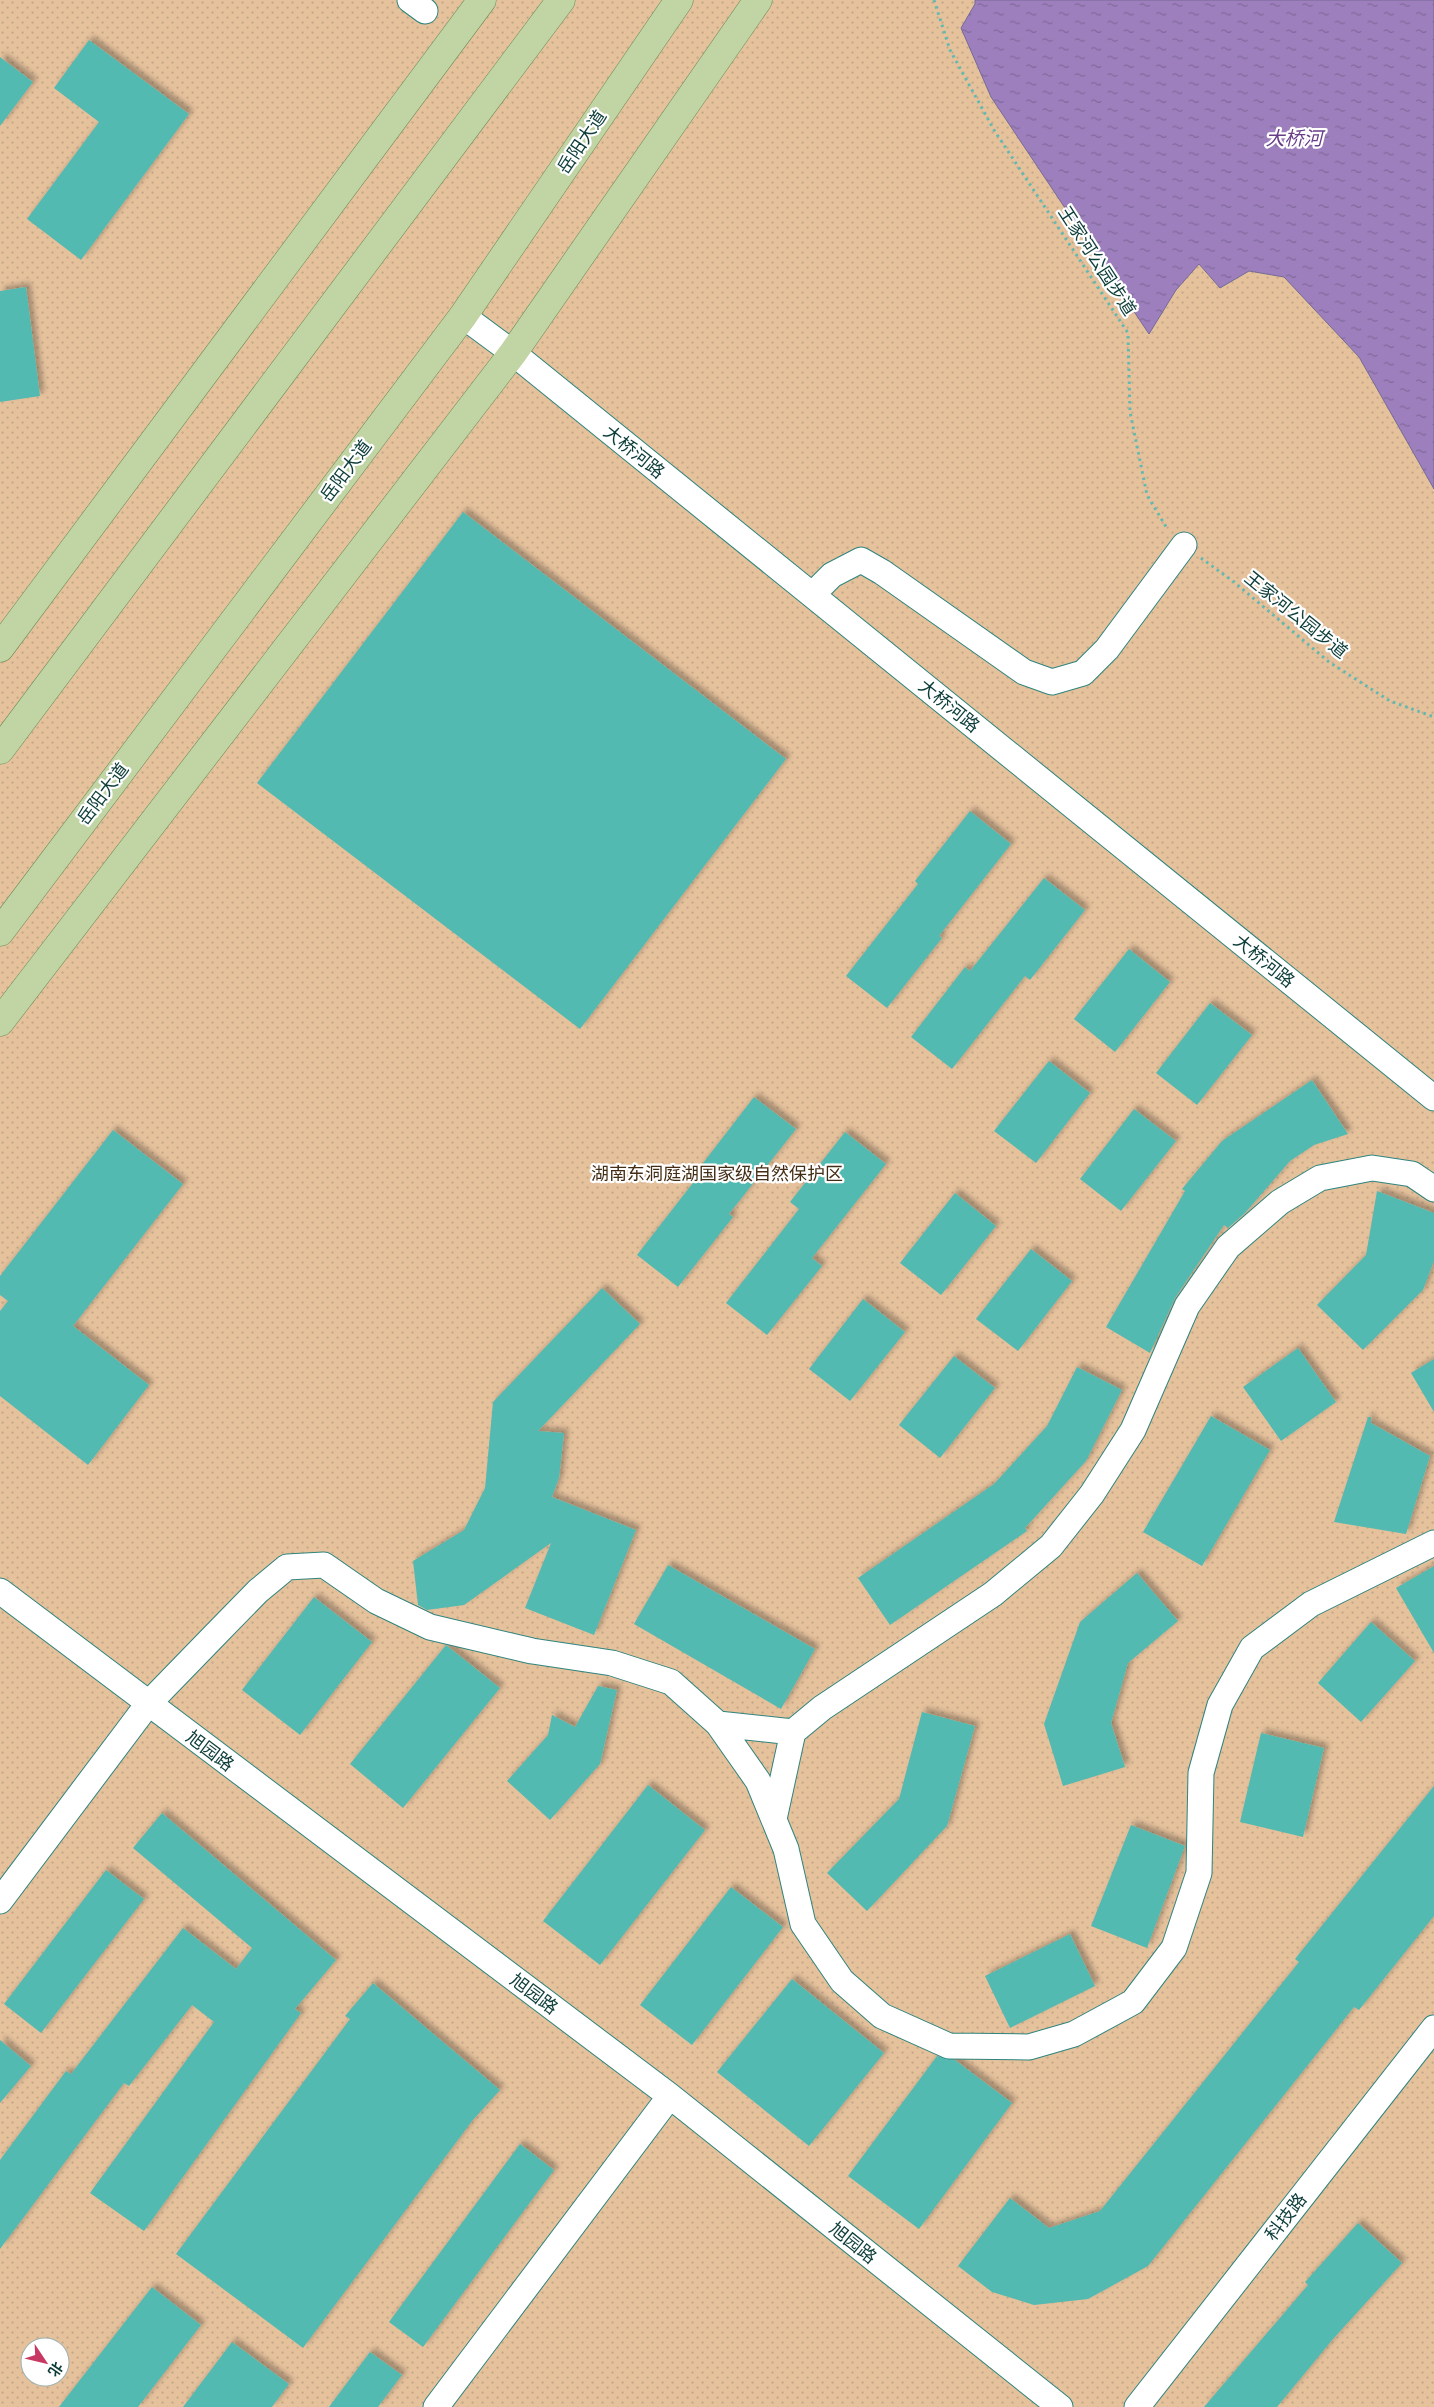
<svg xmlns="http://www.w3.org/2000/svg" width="1434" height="2407" viewBox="0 0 1434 2407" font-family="Roboto,'Noto Sans SC',sans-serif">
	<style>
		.park { fill: url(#park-dots); fill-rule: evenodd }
		.water { fill: url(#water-ripples); stroke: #726b95 }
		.building { fill: #53bab1; filter: url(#shadow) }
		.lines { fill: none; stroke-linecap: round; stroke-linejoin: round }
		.minor-casing { stroke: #2f847d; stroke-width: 27 }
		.major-casing { stroke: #668c57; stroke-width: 29 }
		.path { stroke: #62b9b0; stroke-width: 3; stroke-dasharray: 2.5 4; stroke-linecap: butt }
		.minor { stroke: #fff; stroke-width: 25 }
		.major { stroke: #c0d4a4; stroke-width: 28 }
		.labels { text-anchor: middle; stroke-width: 4.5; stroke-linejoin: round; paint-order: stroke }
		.street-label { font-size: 18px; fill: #0d3d39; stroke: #fff }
		.park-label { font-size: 18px; fill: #432d14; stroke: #fff }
		.water-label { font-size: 19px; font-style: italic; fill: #673d89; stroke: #fff }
	</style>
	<defs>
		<pattern id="park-dots" width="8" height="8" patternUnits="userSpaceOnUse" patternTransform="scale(1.25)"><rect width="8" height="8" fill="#e5c19c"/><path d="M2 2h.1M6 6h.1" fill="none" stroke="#c3a787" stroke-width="1.8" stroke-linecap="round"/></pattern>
		<pattern id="water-ripples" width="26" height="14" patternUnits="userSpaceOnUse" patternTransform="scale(1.25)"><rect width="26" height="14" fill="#9e7fbd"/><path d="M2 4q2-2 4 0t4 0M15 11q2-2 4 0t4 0" fill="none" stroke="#7f699b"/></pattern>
		<filter id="shadow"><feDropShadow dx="4.5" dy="-4.5" stdDeviation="2.5" flood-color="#0004"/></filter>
	</defs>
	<rect width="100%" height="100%" fill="#91fdf2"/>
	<path class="park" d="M0 0H1434V2407H0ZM30 2347H60V2377H30Z"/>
	<path class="water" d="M975 0H1434V489L1359 357 1284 277 1249 271 1220 288 1199 264 1176 290 1149 334 991 97 961 28 975 4Z"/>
	<path class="building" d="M89 40 189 114 81 260 27 219 99 122 54 88Z
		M0 57 33 82 0 126Z
		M26 287 40 396 0 402V291Z
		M463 512 786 759 580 1029 257 783Z
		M970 811 1011 844 939 936 942 938 887 1008 846 976 918 884 915 881Z
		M1044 878 1085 910 1030 980 1025 976 952 1069 911 1037 965 967 970 971Z
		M1129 949 1170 982 1115 1052 1074 1019Z
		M1210 1003 1252 1035 1197 1105 1156 1073Z
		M1049 1061 1090 1093 1036 1163 994 1131Z
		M1312 1080 1348 1134 1314 1145 1290 1161 1245 1213 1228 1228 1224 1225 1175 1298 1150 1353 1106 1327 1185 1191 1182 1189 1222 1141Z
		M754 1097 796 1129 729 1214 733 1217 678 1287 637 1255 703 1170 700 1167Z
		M1134 1109 1176 1141 1121 1211 1080 1179Z
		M113 1130 183 1184 73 1326 149 1385 88 1465 0 1396V1311L8 1301 0 1295V1276Z
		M845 1132 886 1164 812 1258 822 1266 767 1335 726 1303 799 1209 790 1202Z
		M1377 1191 1434 1213V1261L1423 1290 1363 1350 1317 1305 1366 1255Z
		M955 1193 996 1226 941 1295 900 1263Z
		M1031 1249 1072 1281 1018 1351 976 1319Z
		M602 1288 640 1324 538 1431 564 1433 559 1478 552 1497 636 1530 594 1635 525 1608 551 1543 464 1605 427 1610 418 1605 413 1561 464 1530 485 1488 493 1402Z
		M863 1299 905 1332 850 1401 809 1369Z
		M1298 1348 1336 1402 1281 1441 1243 1387Z
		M954 1356 995 1388 940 1458 899 1425Z
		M1434 1359V1412L1411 1373Z
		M1077 1367 1122 1390 1086 1461 1025 1528 1027 1531 890 1625 858 1578 994 1484 1047 1426Z
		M1211 1416 1270 1450 1202 1566 1143 1532Z
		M1368 1417H1371V1423L1430 1456 1406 1534 1334 1522Z
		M668 1565 815 1649 781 1709 634 1624Z
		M1434 1566V1653L1396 1588Z
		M1137 1573 1178 1621 1128 1663 1111 1723 1125 1767 1063 1786 1044 1724 1080 1622Z
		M314 1597 372 1642 300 1735 242 1690Z
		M1371 1622 1415 1661 1361 1722 1318 1683Z
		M446 1645 500 1688 403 1808 350 1764Z
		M598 1686 617 1690 600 1764 550 1820 507 1781 548 1735 552 1715 575 1727Z
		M922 1712 975 1726 947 1826 867 1911 827 1873 899 1799Z
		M1261 1733 1324 1748 1303 1837 1240 1822Z
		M648 1785 705 1830 600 1965 543 1921Z
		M1434 1786V1916L1359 2010 1354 2007 1148 2266 1088 2299 1034 2305 992 2292 958 2266 1010 2198 1049 2228 1100 2211 1299 1962 1295 1959Z
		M162 1813 336 1960 295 2009 301 2013 144 2231 90 2193 214 2022 192 2005 129 2086 124 2083 0 2249V2160L66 2071 71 2074 183 1928 236 1969 252 1948 133 1848Z
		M1131 1825 1185 1846 1147 1948 1091 1926Z
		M106 1870 144 1899 41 2033 4 2004Z
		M731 1887 783 1927 692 2045 640 2005Z
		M1070 1934 1095 1986 1010 2028 985 1976Z
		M792 1979 884 2053 809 2146 717 2072Z
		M373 1983 500 2090 472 2121 303 2348 176 2254 350 2019 345 2016Z
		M0 2040 31 2066 0 2103Z
		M937 2056 955 2060 1012 2103 919 2229 848 2176Z
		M520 2144 554 2170 423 2347 389 2322Z
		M1358 2223 1402 2263 1333 2339 1277 2407H1204L1308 2285 1305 2282Z
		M152 2287 201 2325 138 2407H59Z
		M232 2342 289 2384 272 2407H183Z
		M370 2352 402 2375 378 2407H329Z"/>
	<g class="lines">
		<g class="minor-casing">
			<path id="minor" d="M410 0 425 11
				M463 316 513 353 1434 1098
				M812 595 832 575 861 560 882 572 1024 672 1052 682 1083 673 1107 649 1184 545
				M0 1591 670 2096 1060 2407
				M718 1724 793 1732 822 1708 993 1594 1051 1546 1092 1494 1133 1430 1187 1306 1228 1247 1280 1202 1320 1178 1372 1168 1412 1174 1434 1189
				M774 1819 793 1732
				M0 1901 148 1704 215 1635 258 1591 287 1567 324 1565 376 1601 430 1627 532 1651 612 1663 671 1682 718 1724 758 1781 786 1849 803 1924 842 1981 882 2016 949 2046 1029 2047 1074 2034 1133 2002 1174 1948 1199 1873 1201 1773 1220 1705 1252 1648 1311 1604 1434 1543
				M436 2407 670 2096
				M1137 2407 1434 2028"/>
		</g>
		<g class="major-casing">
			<path id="major" d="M0 648 482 0
				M0 750 561 0
				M0 932 463 316 679 0
				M0 1022 513 353 758 0"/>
		</g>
		<path class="path" d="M934 0 950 50 994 130 1128 333 1130 412 1147 495 1168 530
			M1201 558 1234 582 1329 662 1390 701 1434 717"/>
		<use href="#minor" class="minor"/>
		<use href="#major" class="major"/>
	</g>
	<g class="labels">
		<g class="street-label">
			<text transform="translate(582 142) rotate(-56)" y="6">岳阳大道</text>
			<text transform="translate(1097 261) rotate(57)" y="6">王家河公园步道</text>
			<text transform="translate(634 452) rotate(39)" y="6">大桥河路</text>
			<text transform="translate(346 471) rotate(-53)" y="6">岳阳大道</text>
			<text transform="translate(1296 615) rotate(39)" y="6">王家河公园步道</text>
			<text transform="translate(949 706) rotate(39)" y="6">大桥河路</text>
			<text transform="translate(103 794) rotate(-53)" y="6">岳阳大道</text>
			<text transform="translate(1264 961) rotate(39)" y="6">大桥河路</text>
			<text transform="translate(210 1751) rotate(37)" y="6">旭园路</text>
			<text transform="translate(534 1994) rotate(37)" y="6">旭园路</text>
			<text transform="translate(1286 2217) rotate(-52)" y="6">科技路</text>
			<text transform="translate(853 2243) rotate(39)" y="6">旭园路</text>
		</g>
		<g class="park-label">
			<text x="717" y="1180">湖南东洞庭湖国家级自然保护区</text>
		</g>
		<g class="water-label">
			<text x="1294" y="145">大桥河</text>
		</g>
	</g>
	<g transform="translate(45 2362) rotate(125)"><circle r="24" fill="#ffffff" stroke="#9eb1b0"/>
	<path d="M0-4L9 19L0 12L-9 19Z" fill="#c73963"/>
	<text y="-8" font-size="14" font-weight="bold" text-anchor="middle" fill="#0d3d39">北</text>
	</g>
</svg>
